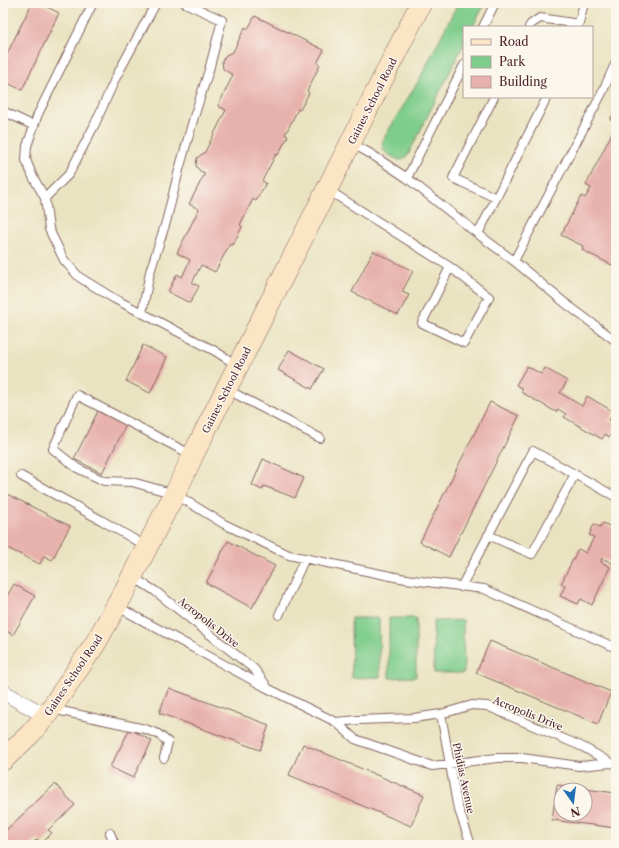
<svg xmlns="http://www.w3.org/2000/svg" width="619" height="848" viewBox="0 0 619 848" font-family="'Libre Caslon Text',serif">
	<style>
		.green { fill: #7fcd8c; stroke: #64765c }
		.building { fill: #e7b1ac }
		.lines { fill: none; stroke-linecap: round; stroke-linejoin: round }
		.service-casing { stroke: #826460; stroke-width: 10 }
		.minor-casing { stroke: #826460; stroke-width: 16 }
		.secondary-casing { stroke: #826460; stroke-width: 22 }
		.service { stroke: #fff; stroke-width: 8 }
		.minor { stroke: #fff; stroke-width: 15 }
		.secondary { stroke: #fce5c4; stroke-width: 21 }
		.labels { text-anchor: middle; stroke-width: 3; stroke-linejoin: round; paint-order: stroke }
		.street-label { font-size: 10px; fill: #4a1f2b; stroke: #fbf7ec }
	</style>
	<rect width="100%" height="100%" fill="#fbf7ec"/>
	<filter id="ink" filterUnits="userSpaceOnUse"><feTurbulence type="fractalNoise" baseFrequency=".025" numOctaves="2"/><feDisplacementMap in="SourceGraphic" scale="8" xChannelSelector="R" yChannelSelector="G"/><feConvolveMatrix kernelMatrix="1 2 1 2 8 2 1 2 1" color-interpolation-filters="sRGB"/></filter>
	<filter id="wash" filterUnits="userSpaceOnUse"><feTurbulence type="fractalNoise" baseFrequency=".012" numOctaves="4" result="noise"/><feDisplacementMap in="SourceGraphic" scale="16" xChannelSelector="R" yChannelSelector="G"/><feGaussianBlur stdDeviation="0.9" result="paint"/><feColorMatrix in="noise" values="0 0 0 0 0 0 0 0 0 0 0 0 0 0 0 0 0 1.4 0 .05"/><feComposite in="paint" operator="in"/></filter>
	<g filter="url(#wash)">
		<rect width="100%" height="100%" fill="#eae3c1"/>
		<path class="green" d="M458 3H485L473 27H464V44L408 155 404 159 401 160 397 159 387 154 384 150 382 143 387 133 420 78Z
			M351 618H379L380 677 352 678Z
			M389 618H416V677L389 678Z
			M463 620 464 673H434L433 621Z"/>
		<g id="blocks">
			<path class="building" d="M32 3H39L59 13 22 90 3 81V62Z
				M255 16 324 50 317 63 320 65 307 91 309 93 300 110 298 109 285 135 288 136 278 155 276 154 262 181 266 183 256 201 253 199 240 225 242 227 233 245 230 244 215 272 201 265 192 283 199 286 190 303 168 292 177 274 182 277 190 260 177 253 199 209 189 204 205 173 200 171 196 166 197 158 205 152 226 110 218 106 233 75 223 69 222 61 226 55 233 52 245 27 248 29Z
				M616 109V123L610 120Z
				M616 125V267L582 250 583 246 561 235 581 196 585 198 591 188 586 185Z
				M373 251 413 271 402 292 409 295 398 315 352 292Z
				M143 345 167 357 150 393 126 381Z
				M289 350 324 369 312 389 278 370Z
				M527 366 541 374 545 368 567 381 560 393 582 406 587 396 614 412 609 420 616 425 609 437 605 434 602 439 564 417 566 414 558 409 556 412 521 392 523 389 516 385Z
				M490 402 519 416 449 557 420 542Z
				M98 411 126 425 102 473 74 459Z
				M263 459 304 478 295 498 264 486 262 490 252 485Z
				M3 492 70 526 52 560 44 556 40 564 3 546Z
				M603 523 616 529V565L602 558 601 562 610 567 592 605 581 599 578 604 560 596 565 586 561 584 578 549 586 553 594 537 589 535 594 524 600 527Z
				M228 541 275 566 252 608 206 583Z
				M14 584 35 596 13 635 3 629V603Z
				M490 641 611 692 598 724 476 673Z
				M169 688 269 725 260 750 159 713Z
				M130 729 152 741 133 778 110 767Z
				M303 744 424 795 411 826 289 775Z
				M55 784 75 805 48 830 52 833 42 843 37 839 31 845H3V833Z
				M557 785 585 789V790H561V814H585V789L616 793V828L552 820Z"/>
		</g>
	</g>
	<g filter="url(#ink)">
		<use href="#blocks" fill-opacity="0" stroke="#826460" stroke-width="1"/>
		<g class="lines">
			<g class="service-casing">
				<path id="service" d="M93 3 38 114 27 146 26 160 33 177 45 198 49 229 64 260 79 277 113 298 215 351 238 366
					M483 27 495 3
					M529 27 531 24 540 18 579 24
					M578 27 584 3
					M494 97 453 178 496 198
					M3 111 34 126
					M351 143 371 154 407 178 478 234 514 261 565 303 616 341
					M407 178 464 65
					M328 190 450 267 489 297 464 343 422 323 450 267
					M45 198 69 174 94 126 116 77 156 3
					M478 234 547 97
					M514 261 602 93 616 62
					M142 313 150 272 166 222 179 170 194 117 209 70 222 20 185 3
					M226 389 320 438
					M192 455 77 395 53 449 77 468 104 481 132 482 175 494 224 524 289 555 400 578 427 582 484 589 616 648
					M21 476 101 520 147 547
					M488 535 532 554 575 474
					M133 577 155 591 254 669 266 685
					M461 587 533 451 616 497
					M116 606 269 689 336 722 355 739 432 766 497 758H522L579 766 611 763 616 764
					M279 615 305 558
					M52 709 145 729 158 734 168 742 164 758
					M441 714 457 804 471 845
					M336 722 358 720 414 718 441 714 472 705 487 706 583 747 611 763
					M110 833 115 845"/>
			</g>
			<g class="minor-casing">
				<path id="minor" d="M3 692 46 716"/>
			</g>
			<g class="secondary-casing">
				<path id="secondary" d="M3 760 30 734 46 716 95 644 122 596 167 508 175 494 193 455 421 3"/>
			</g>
			<use href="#service" class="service"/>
			<use href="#minor" class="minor"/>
			<use href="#secondary" class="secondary"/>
		</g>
	</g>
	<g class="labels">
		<g class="street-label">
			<text transform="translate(372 101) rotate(-63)" y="4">Gaines School Road</text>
			<text transform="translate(226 390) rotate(-63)" y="4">Gaines School Road</text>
			<text transform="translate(209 622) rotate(38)" y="4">Acropolis Drive</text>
			<text transform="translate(73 675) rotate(-56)" y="4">Gaines School Road</text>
			<text transform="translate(528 713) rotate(22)" y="4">Acropolis Drive</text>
			<text transform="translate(464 778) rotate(78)" y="4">Phidias Avenue</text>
		</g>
	</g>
	<rect width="619" height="848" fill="none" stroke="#fbf7ec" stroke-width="16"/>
	<rect x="463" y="26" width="130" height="72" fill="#fbf7ec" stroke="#b4a19f"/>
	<rect x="471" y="39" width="20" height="6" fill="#fce5c4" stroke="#b4a19f"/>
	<text x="499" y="46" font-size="12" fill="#4a1f2b">Road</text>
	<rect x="471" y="56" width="20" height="12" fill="#7fcd8c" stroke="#b4a19f"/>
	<text x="499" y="66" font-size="12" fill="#4a1f2b">Park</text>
	<rect x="471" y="76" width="20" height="12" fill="#e7b1ac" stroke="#b4a19f"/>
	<text x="499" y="86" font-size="12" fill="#4a1f2b">Building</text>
	<g transform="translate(573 802) rotate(166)"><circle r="19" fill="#fbf7ec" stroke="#b4a19f"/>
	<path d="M0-3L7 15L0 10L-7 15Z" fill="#1f6fb2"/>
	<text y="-6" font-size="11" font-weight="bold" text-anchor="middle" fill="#4a1f2b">N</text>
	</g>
</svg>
